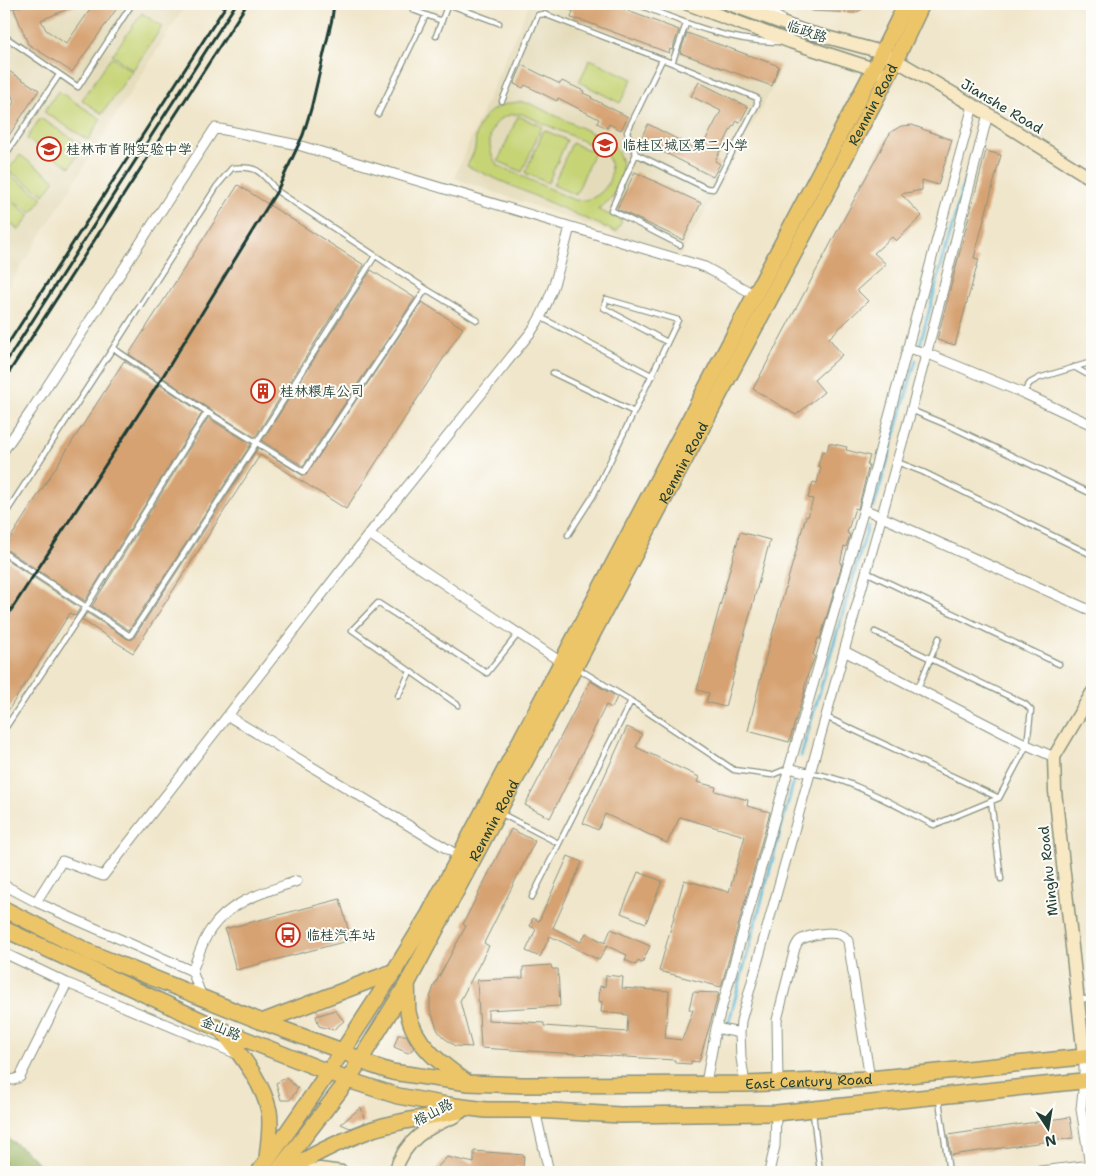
<svg xmlns="http://www.w3.org/2000/svg" width="1096" height="1176" viewBox="0 0 1096 1176" font-family="'Shantell Sans','LXGW WenKai TC',sans-serif">
	<style>
		.built { fill: #e4dbba }
		.green { fill: #c6d476; stroke: #728855; fill-rule: evenodd }
		.forest { fill: #9cb667; stroke: #5e7a4e }
		.lines { fill: none; stroke-linecap: round; stroke-linejoin: round }
		.stream { stroke: #5cb9da; stroke-width: 3 }
		.building { fill: #d6a272 }
		.lane-casing { stroke: #889280; stroke-width: 7 }
		.street-casing { stroke: #889280; stroke-width: 11 }
		.secondary-casing { stroke: #889280; stroke-width: 15 }
		.primary-casing { stroke: #889280; stroke-width: 18 }
		.lane { stroke: #fff; stroke-width: 4.5 }
		.street { stroke: #fff; stroke-width: 9 }
		.secondary { stroke: #f8e8c3; stroke-width: 12 }
		.primary { stroke: #edc569; stroke-width: 15 }
		.rail { stroke: #1f3d34; stroke-width: 3 }
		.labels { text-anchor: middle; stroke-width: 4; stroke-linejoin: round; paint-order: stroke }
		.street-label { font-size: 14px; fill: #1f3d34; stroke: #fdfcf7 }
		.poi-label { font-size: 14px; fill: #1f3d34; stroke: #fdfcf7; text-anchor: start }
	</style>
	<rect width="100%" height="100%" fill="#fdfcf7"/>
	<filter id="ink" filterUnits="userSpaceOnUse"><feTurbulence type="fractalNoise" baseFrequency=".02" numOctaves="2"/><feDisplacementMap in="SourceGraphic" scale="10" xChannelSelector="R" yChannelSelector="G"/><feConvolveMatrix kernelMatrix="1 2 1 2 8 2 1 2 1" color-interpolation-filters="sRGB"/></filter>
	<filter id="wash" filterUnits="userSpaceOnUse"><feTurbulence type="fractalNoise" baseFrequency=".0096" numOctaves="4" result="noise"/><feDisplacementMap in="SourceGraphic" scale="20" xChannelSelector="R" yChannelSelector="G"/><feGaussianBlur stdDeviation="1.12" result="paint"/><feColorMatrix in="noise" values="0 0 0 0 0 0 0 0 0 0 0 0 0 0 0 0 0 1.4 0 .05"/><feComposite in="paint" operator="in"/></filter>
	<g filter="url(#wash)">
		<rect width="100%" height="100%" fill="#f0e6cb"/>
		<path class="built" d="M4 4H186L4 294Z
			M529 4H615L781 65 772 89 680 257 454 178Z"/>
		<path class="green" d="M142 13 162 27 133 70 112 55Z
			M111 57 132 71 102 114 82 100Z
			M590 59 632 79 620 103 579 82Z
			M58 91 101 119 88 140 44 112Z
			M522 102 531 104 609 141C632 161 623 196 597 209L622 221 616 232 467 166C469 160 474 154 475 148 476 144 475 140 476 136 480 113 500 102 522 102ZM516 114H522L603 150C623 174 603 204 574 200L497 165C484 146 488 116 516 114Z
			M518 116 542 126 522 172 498 161Z
			M40 118 84 146 70 167 27 139Z
			M544 130 567 140 548 183 525 173Z
			M572 143 594 152 576 195 553 185Z
			M20 155 55 180 44 195 8 170Z
			M7 173 43 198 32 213 4 194V178Z
			M4 196 30 215 19 230 4 219Z"/>
		<path class="forest" d="M4 1136 23 1149 49 1172H4Z"/>
		<g class="lines">
			<path class="stream" d="M919 348 966 175
				M874 507 916 360
				M801 756 868 526
				M728 1025 794 780"/>
		</g>
		<g id="blocks">
			<path class="building" d="M27 4H80L41 20 46 30 66 44 94 4H120L72 72 28 44 14 9Z
				M556 4H609L679 30 672 50 670 49 669 53 584 21 571 18 573 11 556 5Z
				M811 4H872L855 13 811 11Z
				M687 33 779 66 772 86 680 53Z
				M522 65 560 84 562 81 584 91 583 93 592 97 591 98 628 117 621 130 609 124 607 128 597 123 599 119 558 98 557 101 525 85 523 88 514 84Z
				M4 68 39 90 4 143V117L14 102 11 92 4 88Z
				M699 82 748 107 740 122 737 121 734 126 733 125 715 161 720 164 713 177 640 140 648 124 700 151 721 111 691 96Z
				M912 125 952 140 938 185 922 180V190L901 194 922 216 896 241 892 237 874 253 886 264 857 290 868 301 829 338 842 355 814 380 824 392 796 415 753 389 887 138 891 132 901 126Z
				M986 151 1001 155 974 258 979 259 955 345 937 340Z
				M635 172 701 203 683 240 617 209Z
				M238 185 364 265 255 437 209 409 129 354Z
				M371 270 415 298 303 466 262 441Z
				M422 302 463 328 346 509 260 455 133 653 82 620 87 613 128 639H133L258 448 302 475H306Z
				M124 361 202 413 85 601 4 548Z
				M208 418 251 444 129 630 92 606Z
				M829 443 847 447 846 450 870 456 867 465H869L858 509 855 508 847 533 850 535 846 547 844 546 840 564H842L820 639 818 638 813 655 815 656 808 674 804 690H805L789 742 748 731 765 660 806 516 808 517 813 499 808 498 813 482 817 483 821 467 818 466 822 451 827 452Z
				M740 532 770 540 725 707 706 702 709 693 697 690Z
				M4 558 80 608 75 616 70 613 4 717Z
				M590 681 617 697 612 708 606 705 550 818 525 805Z
				M627 727 642 734 636 747 699 777 697 782 716 787 715 791 748 800 747 806 770 812 721 987 659 971 684 880 729 892 745 836 680 817 667 843 605 814 598 830 583 823Z
				M511 829 535 841 484 943 489 946 460 1001 472 1047 455 1046 443 1037 438 1031 430 1009V998L434 986 466 926 463 924Z
				M568 856 582 862 553 928 581 942 586 933 605 943 611 929 650 946 642 963 638 961 636 965 625 960 627 955 607 946 599 960 550 936 540 957 526 951 536 929 530 926 533 918 539 921Z
				M638 872 662 881 646 923 621 913Z
				M340 899 351 940 236 970 225 929Z
				M551 965 552 969H558L560 1006 488 1010V1020L544 1023V1026L627 1032 628 1015 601 1012 602 1002 599 1001 600 986 605 987 606 975 623 977 622 988 669 991 665 1038 682 1040 693 1010 689 1009 693 992 719 993 699 1062 691 1061V1064L675 1063V1060L481 1048 477 980 523 978V967Z
				M335 1010 344 1021 333 1030 319 1026 316 1016Z
				M398 1035H406L414 1048 408 1053 394 1047Z
				M286 1078 298 1088 290 1100H281L276 1083Z
				M361 1107 365 1122 350 1128 341 1124Z
				M1070 1117 1073 1138 951 1155 948 1135Z
				M474 1151 524 1155 523 1168 515 1167 514 1172H433L447 1157 474 1163Z"/>
		</g>
	</g>
	<g filter="url(#ink)">
		<use href="#blocks" fill-opacity="0" stroke="#889280" stroke-width="1"/>
		<g class="lines">
			<g class="lane-casing">
				<path id="lane" d="M448 4 499 23
					M637 4C682 22 730 42 779 42
					M758 4 782 17
					M4 8 15 4
					M413 10 442 21
					M4 36 78 87 132 4
					M436 36 448 4
					M662 60 627 132 636 154 706 188 713 189 757 104V98L672 63
					M502 101 538 15 544 14 672 63 686 24
					M378 114 426 15
					M636 154 611 210 680 245
					M4 157 59 75
					M426 289 304 472 207 412 113 348 217 186 232 168C258 165 261 172 277 191L426 289 477 320
					M542 318 653 376
					M1074 367 1092 377
					M553 373 634 412 678 320 606 299 604 308 667 342
					M1023 393 1030 383 1039 378 1092 362
					M911 410 954 428 1092 494
					M897 462 923 472 1092 555
					M4 516 113 348
					M568 535 593 496 634 412
					M4 553 130 636 257 442 375 256
					M866 572 1059 664
					M577 668 631 701 734 770 772 775 789 768
					M918 688 939 638
					M398 696 410 672
					M458 705 352 630 378 603 487 673 518 634
					M826 717 999 798
					M4 730 86 607 207 412
					M809 773C846 776 900 808 934 825L999 798 1027 745 1031 710 1025 704 875 632
					M991 801 1001 879
					M500 813 558 843
					M532 897 631 701
					M1079 1000 1092 998
					M939 1100 949 1172
					M813 1113 820 1172"/>
			</g>
			<g class="street-casing">
				<path id="street" d="M907 348 926 353 1023 393 1092 425
					M4 450 31 411 215 128 298 145 705 267 755 295
					M864 509 1092 611
					M369 534 561 662
					M844 651 1027 745 1054 757
					M228 716 459 856
					M789 768 808 773
					M4 885 36 902 62 861 103 876 369 534 531 332C553 301 560 263 570 227
					M36 902 192 971 202 997
					M4 953 67 983 237 1054
					M192 971C198 957 202 941 211 929 231 900 266 892 297 881
					M716 1028 789 768 864 509 973 106
					M740 1033 741 1058 745 1084
					M1084 1057V1081L1081 1109 1091 1172
					M4 1077 13 1080 20 1077 67 983
					M778 1082 777 1020 795 948C797 944 798 940 802 939 813 934 842 928 848 941L870 1079
					M706 1083 716 1028 740 1033 741 1021C796 817 854 614 911 411 938 313 962 213 988 114
					M535 1110 549 1172
					M769 1172 775 1146 776 1113
					M1032 1172 1092 1165"/>
			</g>
			<g class="secondary-casing">
				<path id="secondary" d="M688 4 791 42 874 69 888 76
					M729 4 804 31 882 52 988 114 1092 179
					M1084 1057 1055 791 1054 757 1092 693
					M302 1172 320 1169 342 1172
					M395 1172C405 1139 426 1128 456 1116"/>
			</g>
			<g class="primary-casing">
				<g id="primary">
					<path id="s1" d="M4 909 91 953 260 1021 342 1051 371 1065 392 1072 468 1083 523 1085 745 1084 870 1079 1092 1056"/>
					<path d="M4 929 222 1030 348 1080 398 1096 447 1105 486 1110H535L620 1115 776 1113 1092 1080"/>
					<path d="M407 984C408 993 407 1003 408 1012 414 1044 440 1063 465 1081"/>
					<path d="M262 1022 395 971"/>
					<path d="M222 1030C240 1055 262 1080 269 1111 272 1126 268 1144 267 1159"/>
					<path d="M259 1172C319 1088 376 1003 429 914L874 69 906 4"/>
					<path id="s2" d="M277 1172 348 1080 407 984 888 76 922 4"/>
					<path d="M286 1172C312 1154 343 1140 373 1129 400 1120 431 1117 460 1111"/>
				</g>
			</g>
			<use href="#lane" class="lane"/>
			<use href="#street" class="street"/>
			<use href="#secondary" class="secondary"/>
			<use href="#primary" class="primary"/>
			<path class="rail" d="M4 350 227 4
				M4 365 236 4
				M4 380 247 4
				M4 621 160 381 277 191 303 135 311 109 332 19 334 4"/>
		</g>
	</g>
	<defs>
		<g id="school-ring" transform="scale(1.25)"><circle r="9.5" fill="#fdfcf7" stroke="#c8321e" stroke-width="1.5"/><path d="M0-5L7-2L0 1L-7-2ZM-4 1L0 2.5L4 1V4Q0 6-4 4Z" fill="#c8321e"/></g>
		<g id="building-ring" transform="scale(1.25)"><circle r="9.5" fill="#fdfcf7" stroke="#c8321e" stroke-width="1.5"/><path d="M-4-6H4V6H1V3H-1V6H-4ZM-2.5-4.3h1.7v1.8h-1.7ZM.8-4.3h1.7v1.8H.8ZM-2.5-1h1.7V.8h-1.7ZM.8-1h1.7V.8H.8Z" fill="#c8321e"/></g>
		<g id="bus-ring" transform="scale(1.25)"><circle r="9.5" fill="#fdfcf7" stroke="#c8321e" stroke-width="1.5"/><path d="M-5-6H5V4H4V6H2V4H-2V6H-4V4H-5ZM-3.5-4V0h7V-4ZM-3.5 1.2v1.5H-2V1.2ZM2 1.2v1.5H3.5V1.2Z" fill="#c8321e"/></g>
	</defs>
	<g fill-rule="evenodd">
		<use href="#school-ring" x="605" y="145"/>
		<use href="#school-ring" x="49" y="149"/>
		<use href="#building-ring" x="263" y="391"/>
		<use href="#bus-ring" x="288" y="935"/>
	</g>
	<g class="labels">
		<g class="street-label">
			<text transform="translate(807 31) rotate(19)" y="5">临政路</text>
			<text dy="5" stroke="none"><textPath href="#s2" startOffset="1224">Renmin Road</textPath></text>
			<text transform="translate(1002 106) rotate(31)" y="5">Jianshe Road</text>
			<text dy="5" stroke="none"><textPath href="#s2" startOffset="819">Renmin Road</textPath></text>
			<text dy="5" stroke="none"><textPath href="#s2" startOffset="414">Renmin Road</textPath></text>
			<text transform="translate(1048 871) rotate(-96)" y="5">Minghu Road</text>
			<text transform="translate(221 1028) rotate(22)" y="5">金山路</text>
			<text dy="5" stroke="none"><textPath href="#s1" startOffset="839">East Century Road</textPath></text>
			<text transform="translate(433 1112) rotate(-27)" y="5">榕山路</text>
		</g>
		<g class="poi-label">
			<text x="622" y="150">临桂区城区第二小学</text>
			<text x="66" y="154">桂林市首附实验中学</text>
			<text x="280" y="396">桂林粮库公司</text>
			<text x="306" y="940">临桂汽车站</text>
		</g>
	</g>
	<rect width="1096" height="1176" fill="none" stroke="#fdfcf7" stroke-width="20"/>
	<g transform="translate(1048 1128) rotate(168)" stroke="#fdfcf7" stroke-width="4" paint-order="stroke">
	<path d="M0-4L9 19L0 12L-9 19Z" fill="#1f3d34"/>
	<text y="-8" font-size="14" font-weight="bold" text-anchor="middle" fill="#1f3d34">N</text>
	</g>
</svg>
